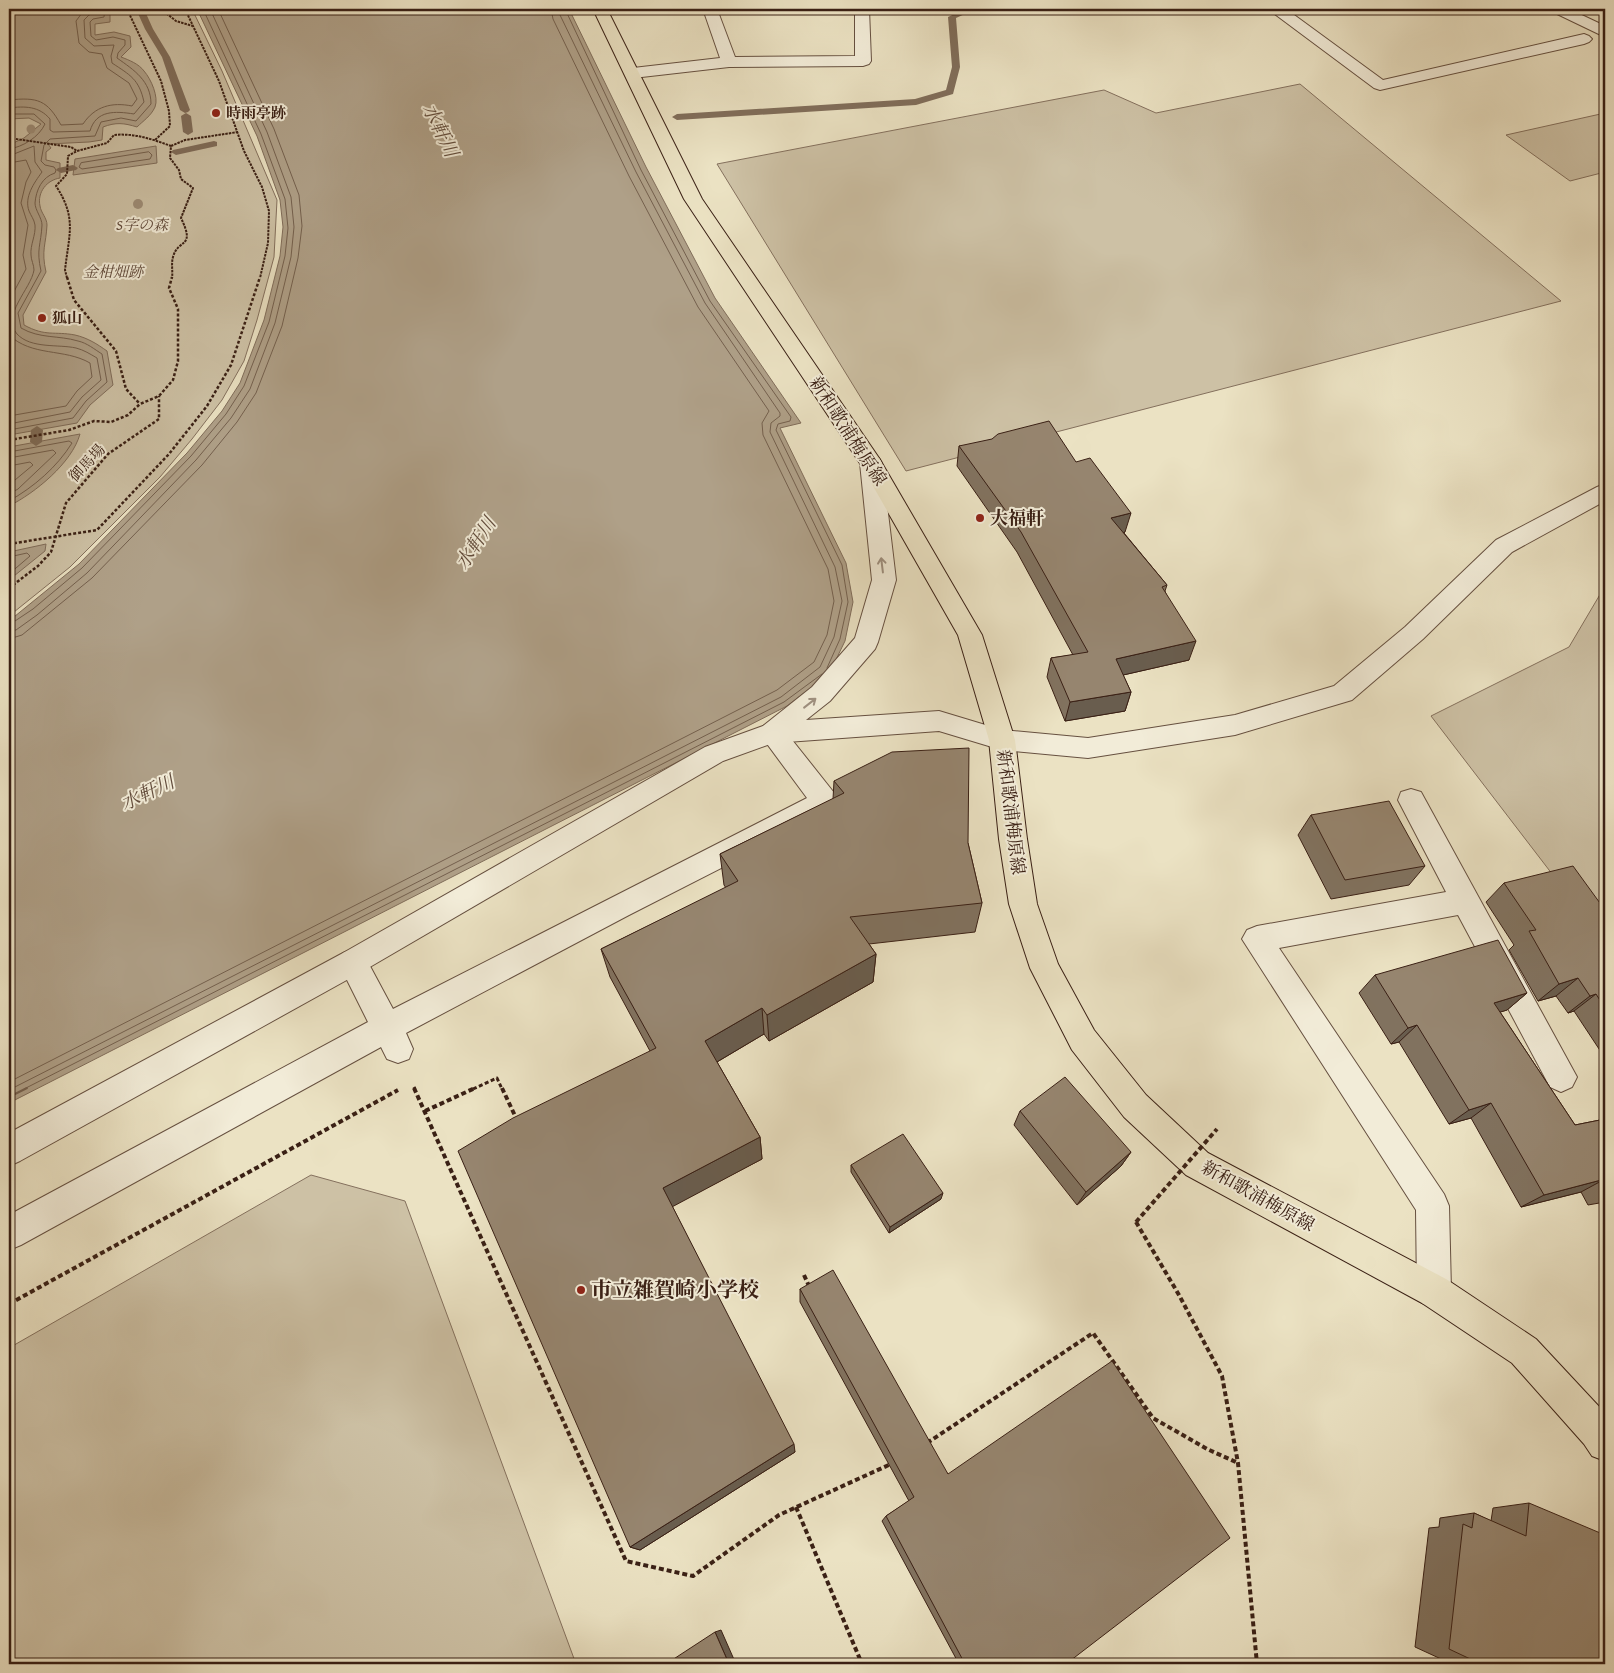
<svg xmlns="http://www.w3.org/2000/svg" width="1614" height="1673" viewBox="0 0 1614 1673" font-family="'Gentium Book Plus','Noto Serif JP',serif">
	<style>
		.green { fill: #cdc1a5; stroke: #84705d }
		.water { fill: #afa088; stroke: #806d5a }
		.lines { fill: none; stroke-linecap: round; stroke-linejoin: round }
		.shore-far1 { stroke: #74604e; stroke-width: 1 }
		.shore { stroke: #74604e; stroke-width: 2 }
		.stream { fill: #806d5a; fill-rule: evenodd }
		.minor-casing { stroke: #665040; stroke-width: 2 }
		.tertiary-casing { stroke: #665040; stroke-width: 2 }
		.primary-casing { stroke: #3a2015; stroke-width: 2 }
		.path-far3 { stroke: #3a2015; stroke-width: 2; stroke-dasharray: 2.5 1; stroke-linecap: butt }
		.path-far2 { stroke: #3a2015; stroke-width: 2.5; stroke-dasharray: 3 2; stroke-linecap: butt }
		.path-far1 { stroke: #3a2015; stroke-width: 3; stroke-dasharray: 4 2.5; stroke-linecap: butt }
		.path { stroke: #3a2015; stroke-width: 4; stroke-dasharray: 5 3; stroke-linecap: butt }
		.minor { fill: #f2ecd8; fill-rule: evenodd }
		.tertiary { fill: #f2ecd8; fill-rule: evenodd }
		.primary { fill: #ebe2c3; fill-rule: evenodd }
		.path-bridge { stroke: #3a2015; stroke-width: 4; stroke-dasharray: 5 3; stroke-linecap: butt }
		.tree { fill: #9e8d77 }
		.wall { fill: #81725f; stroke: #3a2015 }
		.shaded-wall { fill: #695d4e; stroke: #3a2015 }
		.building { fill: #96856f; stroke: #3a2015 }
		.oneway { stroke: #9f9080 }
		.poi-dot { fill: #8f2418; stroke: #f2ecd8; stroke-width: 2 }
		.labels { text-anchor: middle; stroke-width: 4; stroke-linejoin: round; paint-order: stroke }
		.far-poi-label { font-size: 15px; font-weight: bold; fill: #3a2015; stroke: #f2ecd8; text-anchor: start }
		.far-park-label { font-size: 15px; font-style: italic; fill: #5f4839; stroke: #f2ecd8 }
		.far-street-label { font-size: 15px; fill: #3a2015; stroke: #f2ecd8 }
		.street-label { font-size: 18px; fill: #3a2015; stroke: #f2ecd8 }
		.poi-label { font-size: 18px; font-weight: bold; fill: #3a2015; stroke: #f2ecd8; text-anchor: start }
		.water-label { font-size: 19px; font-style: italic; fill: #634d3d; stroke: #f2ecd8 }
		.near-poi-label { font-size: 21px; font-weight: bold; fill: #3a2015; stroke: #f2ecd8; text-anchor: start }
	</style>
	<rect width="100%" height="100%" fill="#ebe2c3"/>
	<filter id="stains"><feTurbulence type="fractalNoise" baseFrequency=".004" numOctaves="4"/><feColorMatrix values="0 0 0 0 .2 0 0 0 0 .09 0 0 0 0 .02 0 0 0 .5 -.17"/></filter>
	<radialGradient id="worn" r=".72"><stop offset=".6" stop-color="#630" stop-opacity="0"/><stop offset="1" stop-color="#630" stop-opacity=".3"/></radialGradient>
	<path class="green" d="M9 9H192L222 71 277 200 274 257 257 320 244 361 222 400 192 439 160 477 70 567 9 616Z
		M1300 84 1561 301 906 471 717 164 1104 90 1156 113Z
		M1605 113V172L1570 181 1506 135Z
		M1605 586V943L1431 716 1569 647Z
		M311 1175 405 1201 576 1664H9V1348Z"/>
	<path class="water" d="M9 9H110V22L95 24V35L114 32 130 36 131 47 121 57C129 60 139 64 144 71 151 79 159 97 155 107 151 116 143 121 137 127 124 123 116 122 103 127L102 140 89 142 48 144 51 148 46 152V160L60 163V178C47 180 37 192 40 206 41 213 47 218 47 225 46 245 41 250 46 272L23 315 24 325C46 337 54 331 75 335 88 338 97 344 107 351L113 385 90 405 77 423 9 435V145L24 138 41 124 29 118 9 119Z
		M197 9H569L646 167 715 298 801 423 780 428 846 563 853 602 845 641 829 674 787 706 9 1103V621L79 564 187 453 222 411 240 383 264 320 280 256 283 227 280 200 257 136Z
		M156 146 157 163 73 175 75 159Z
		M80 434C72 463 35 493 9 506V447Z
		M46 544 45 551 9 580V552Z"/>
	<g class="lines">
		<path class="shore-far1" d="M565 9 641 170 710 301 791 417 790 421 778 424 776 430 842 565 848 602 840 639 827 668
			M9 100C38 97 47 100 61 125L83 124C95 106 112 102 132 106L137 99 129 83 107 68 102 54 89 52 79 43 76 21 85 9
			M9 108C25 106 39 106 50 119V130L53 132 90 131C96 110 115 111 134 114L144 102C139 79 130 75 112 63L111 56 114 45 94 46 85 38 84 20 89 15 98 12 99 9
			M9 114H34L45 124C39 137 23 147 9 149
			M149 152 152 155 150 159 82 169 79 167 81 163Z
			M9 156 34 146 35 162 42 172C34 183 24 197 29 211 31 216 34 219 35 225 36 235 30 245 31 255 31 260 34 265 34 270 31 289 1 315 17 334 31 349 58 344 76 348 84 350 90 354 97 358L101 380 82 397 70 412 9 424
			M9 163 26 160 31 172 26 182 21 203 28 225 23 255 26 269 9 301
			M9 335C32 357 64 348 90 363L92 377 77 391 66 406 9 416
			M9 430 73 418 86 401 107 382 102 354C94 349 87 343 78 341 58 335 40 339 21 328L18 313 41 271C36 249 41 245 42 225 42 218 35 210 35 203 36 190 42 177 55 173L56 170 54 167 45 165 41 161 44 145 50 139 95 136 101 122 121 118 136 121 151 104C151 81 134 70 117 58L118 53 125 45V40L113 37 96 40 91 36 90 22 93 19 104 17 105 9
			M9 452 69 441 72 443C57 467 34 487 9 501
			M9 458 53 450 56 453 18 489 9 494
			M9 466 30 462 33 465 9 485
			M9 557 27 553 30 556 9 574
			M9 625 33 609 82 568 191 456 226 414 244 386 269 322 285 256 288 228 285 199 261 134 203 9
			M9 631 16 630 37 615 87 573 196 460 231 418 250 389 275 323 291 257 294 227 291 197 267 132 210 9
			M9 639 22 635 92 578 202 465 237 422 256 393 282 326 298 258 302 226 299 195 274 129 218 9
			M9 1082 777 690 814 662 827 635 834 601 828 569 763 435 762 423 769 411 698 307 629 176 553 19 551 9
			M11 1089 781 697 820 667 834 637 842 601 835 567 770 432 771 423 780 416V413L705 303 636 172 560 15 559 9
			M24 1089 784 702 822 674"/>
		<path class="shore" d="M9 1090 13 1088
			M9 1097 27 1088"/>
		<path class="stream" d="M136 9H144L153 29 170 57 190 110 188 112 185 113 180 110 162 57 145 29Z
			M965 9H976L956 18 960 67 953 94 916 105 677 120 672 117 677 114 915 99 946 90 952 67 948 17Z
			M186 113 191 116 193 132 188 135 183 132 181 116Z
			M214 141 217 142V146L176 155 171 152 173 150Z
			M73 165 78 168 76 170 61 173 56 170 58 168Z
			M37 426 43 430 42 442 36 446 30 442 31 430Z"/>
		<g class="minor-casing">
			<path id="minor" d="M703 9H717L735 57 855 56V9H869L871 61 869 64 863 66 729 67 633 78 627 76 625 73 627 70 633 68 720 58Z
				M1270 9H1286L1383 80 1584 34 1589 36 1592 39 1589 42 1584 44 1380 90 1374 88 1272 12Z
				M1551 9H1569L1605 26V37L1553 12Z
				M772 723 781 726 835 794 838 802 835 810 629 915 406 1033 413 1049 409 1059 398 1063 387 1059 381 1047 21 1245 9 1250V1215L368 1022 338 962 343 953 353 949 363 953 393 1009 807 798 759 733 763 726Z
				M1411 789 1421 792 1577 1077 1572 1087 1561 1092 1550 1087 1458 915 1279 948 1444 1194 1449 1206 1451 1291 1446 1303 1434 1308 1422 1303 1417 1291 1416 1210 1242 939 1247 930 1257 926 1446 892 1398 800 1401 792Z"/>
		</g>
		<g class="tertiary-casing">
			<path id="tertiary" d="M871 456 879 458 882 463 896 580 878 642 875 649 830 701 806 720 939 711 1002 730 1088 738 1235 715 1334 686 1405 627 1496 540 1597 487 1605 484V501L1512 552 1423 639 1352 700 1235 735 1088 758 1002 750 939 731 773 743 723 761 363 971 20 1161 9 1166V1133L343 953 705 747 763 726 812 687 855 638 872 580 860 463 863 458Z"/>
		</g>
		<g class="primary-casing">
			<path id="primary" d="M593 9H607L702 199 879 458 982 635 1015 740 1027 839 1037 904 1058 964 1094 1030 1146 1095 1208 1153 1446 1279 1536 1339 1605 1413V1461L1592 1456 1584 1444 1512 1363 1422 1303 1186 1175 1124 1117 1072 1050 1030 968 1009 904 999 839 989 740 958 635 861 465 684 199Z"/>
		</g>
		<path class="path-far3" d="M127 9 161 81 169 111 170 126 155 140
			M161 9 176 21 193 26
			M185 9 219 81 244 151 262 187 269 211 268 243 260 278
			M9 138 71 147 77 151 107 143 114 135C134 133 152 139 171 146L170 158 179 170 181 179 193 188 181 218C196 249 178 238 173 257 171 264 173 271 172 278
			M171 146 185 140 238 132
			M67 278 65 270C69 234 77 218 56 186L67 174 68 156 77 151"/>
		<path class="path-far2" d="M67 277 74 300 116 351 126 389 140 404
			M9 440 69 430 94 421 111 422 128 415 140 404 159 396 173 380 178 361V309L169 288 172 277
			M9 544 97 530 169 454 207 406 231 365 260 277
			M9 588 38 566 51 552 66 503 108 454 159 419V396"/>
		<path class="path-far1" d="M414 1087 415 1089
			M473 1089 497 1078 502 1089"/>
		<path class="path" d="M414 1088 626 1561 693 1576 779 1515 891 1464
			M502 1088 517 1120
			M425 1111 475 1088
			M1136 1222 1179 1295 1222 1376 1238 1463 1257 1664
			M804 1275 809 1286
			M9 1304 398 1090
			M927 1443 1093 1333 1153 1418 1207 1449 1238 1463
			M796 1507 862 1664"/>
		<use href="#minor" class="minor"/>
		<use href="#tertiary" class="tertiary"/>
		<use href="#primary" class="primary"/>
		<path class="path-bridge" d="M1136 1222 1217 1129"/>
	</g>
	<g class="tree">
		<circle cx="31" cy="129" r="4.5"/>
		<circle cx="138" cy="204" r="5"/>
	</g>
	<path class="wall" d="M959 446 1076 462 1125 532 1124 533 1167 585 1165 591 1189 660 1123 675 1131 692 1125 711 1065 721 1047 677 1051 658 1073 655 1017 552 957 466Z
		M834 781 968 843 982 903 975 932 869 944 876 954 873 982 769 1041 764 1034 717 1062 760 1137 762 1159 672 1206 795 1452 640 1550 630 1547 650 1051 610 977 601 949 726 888 724 885 720 854 833 799Z
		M1311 815 1425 866 1409 885 1331 899 1298 835Z
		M1504 883 1605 910V1058L1574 1011 1568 1013 1556 996 1538 1001 1509 950 1514 945 1486 902Z
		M1375 975 1527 993 1507 1010 1500 1012 1575 1125 1605 1119V1202L1588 1205 1581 1192 1521 1207 1471 1118 1449 1124 1399 1042 1391 1044 1359 993Z
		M1020 1111 1131 1152 1121 1166 1077 1205 1014 1125Z
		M851 1165 941 1199 889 1233 851 1172Z
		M800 1289 948 1474 1066 1664H959L882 1521 886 1516 909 1501 800 1302Z
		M1529 1503 1605 1664H1452L1415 1647 1429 1528 1439 1527 1440 1518 1474 1513 1491 1521 1493 1508Z"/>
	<path class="shaded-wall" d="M1131 513 1125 532 1106 538 1111 518Z
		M1196 641 1189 660 1110 678 1116 659Z
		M1131 692 1125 711 1065 721 1070 702Z
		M876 954 873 982 769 1041 767 1015Z
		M1578 978 1556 996 1538 1001 1559 984Z
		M1527 993 1507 1010 1475 1020 1494 1003Z
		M1596 994 1574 1011 1568 1013 1590 996Z
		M762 1008 764 1034 710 1066 705 1041Z
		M1417 1025 1399 1042 1391 1044 1408 1028Z
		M1491 1103 1471 1118 1449 1124 1469 1110Z
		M760 1137 762 1159 670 1208 663 1188Z
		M1131 1152 1121 1166 1077 1205 1086 1192Z
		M1605 1179 1581 1192 1521 1207 1544 1195Z
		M943 1193 941 1199 889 1233 890 1227Z
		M794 1444 795 1452 640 1550 630 1547Z
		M721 1630 736 1664H729L715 1632Z"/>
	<path class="building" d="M1049 421 1076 462 1090 458 1131 513 1111 518 1167 585 1162 587 1196 641 1116 659 1131 692 1070 702 1051 658 1088 652 1021 532 959 446 992 439 998 434Z
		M969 748 968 843 982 903 850 917 876 954 767 1015 762 1008 705 1041 760 1137 663 1188 794 1444 630 1547 458 1151 513 1118 656 1048 601 949 738 881 720 854 844 793 834 781 892 752Z
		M1389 801 1425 866 1345 880 1311 815Z
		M1573 866 1605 910V1008L1596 994 1590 996 1578 978 1559 984 1529 931 1536 930 1504 883Z
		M1498 940 1527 993 1494 1003 1575 1125 1605 1119V1179L1544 1195 1491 1103 1469 1110 1417 1025 1408 1028 1375 975Z
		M1065 1077 1131 1152 1086 1192 1020 1111Z
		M903 1134 943 1193 890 1227 851 1165Z
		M833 1270 948 1474 1112 1361 1230 1538 1066 1664H965L886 1516 914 1497 800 1289Z
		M1529 1503 1605 1535V1664H1481L1449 1649 1463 1524 1472 1528 1474 1513 1526 1536Z
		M715 1632 729 1664H666Z"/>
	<defs><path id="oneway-shaft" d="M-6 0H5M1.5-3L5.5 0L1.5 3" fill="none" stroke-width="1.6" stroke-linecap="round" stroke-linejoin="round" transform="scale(1.25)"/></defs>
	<g class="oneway">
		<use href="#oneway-shaft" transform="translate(882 565) rotate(-97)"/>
		<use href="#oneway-shaft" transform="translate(810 703) rotate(-38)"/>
	</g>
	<g class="poi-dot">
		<circle cx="216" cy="113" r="5"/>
		<circle cx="42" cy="318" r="5"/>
		<circle cx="980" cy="518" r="5"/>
		<circle cx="581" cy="1290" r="5"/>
	</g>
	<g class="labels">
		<g class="far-poi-label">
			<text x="226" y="118">時雨亭跡</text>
			<text x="52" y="323">狐山</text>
		</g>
		<g class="far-park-label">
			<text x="142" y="230">S字の森</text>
			<text x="113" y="277">金柑畑跡</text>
		</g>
		<g class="far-street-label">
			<text transform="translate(87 463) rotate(-47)" y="5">御馬場</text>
		</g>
		<g class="street-label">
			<text transform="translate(848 431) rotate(57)" y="6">新和歌浦梅原線</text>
			<text transform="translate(1011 812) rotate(83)" y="6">新和歌浦梅原線</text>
			<text transform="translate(1258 1196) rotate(29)" y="6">新和歌浦梅原線</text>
		</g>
		<g class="poi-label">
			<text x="990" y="524">大福軒</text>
		</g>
		<g class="water-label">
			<text transform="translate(441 130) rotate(64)" y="7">水軒川</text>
			<text transform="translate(475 543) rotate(-57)" y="7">水軒川</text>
			<text transform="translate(147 792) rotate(-25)" y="7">水軒川</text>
		</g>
		<g class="near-poi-label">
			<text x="591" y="1297">市立雑賀崎小学校</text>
		</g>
	</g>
	<rect width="1614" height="1673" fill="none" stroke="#ebe2c3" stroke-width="30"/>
	<rect x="10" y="10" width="1594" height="1653" fill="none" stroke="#3a2015" stroke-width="2.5"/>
	<rect x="15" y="15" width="1584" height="1643" fill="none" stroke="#3a2015"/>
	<rect width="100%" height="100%" filter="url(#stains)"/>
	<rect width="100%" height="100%" fill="url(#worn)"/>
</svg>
